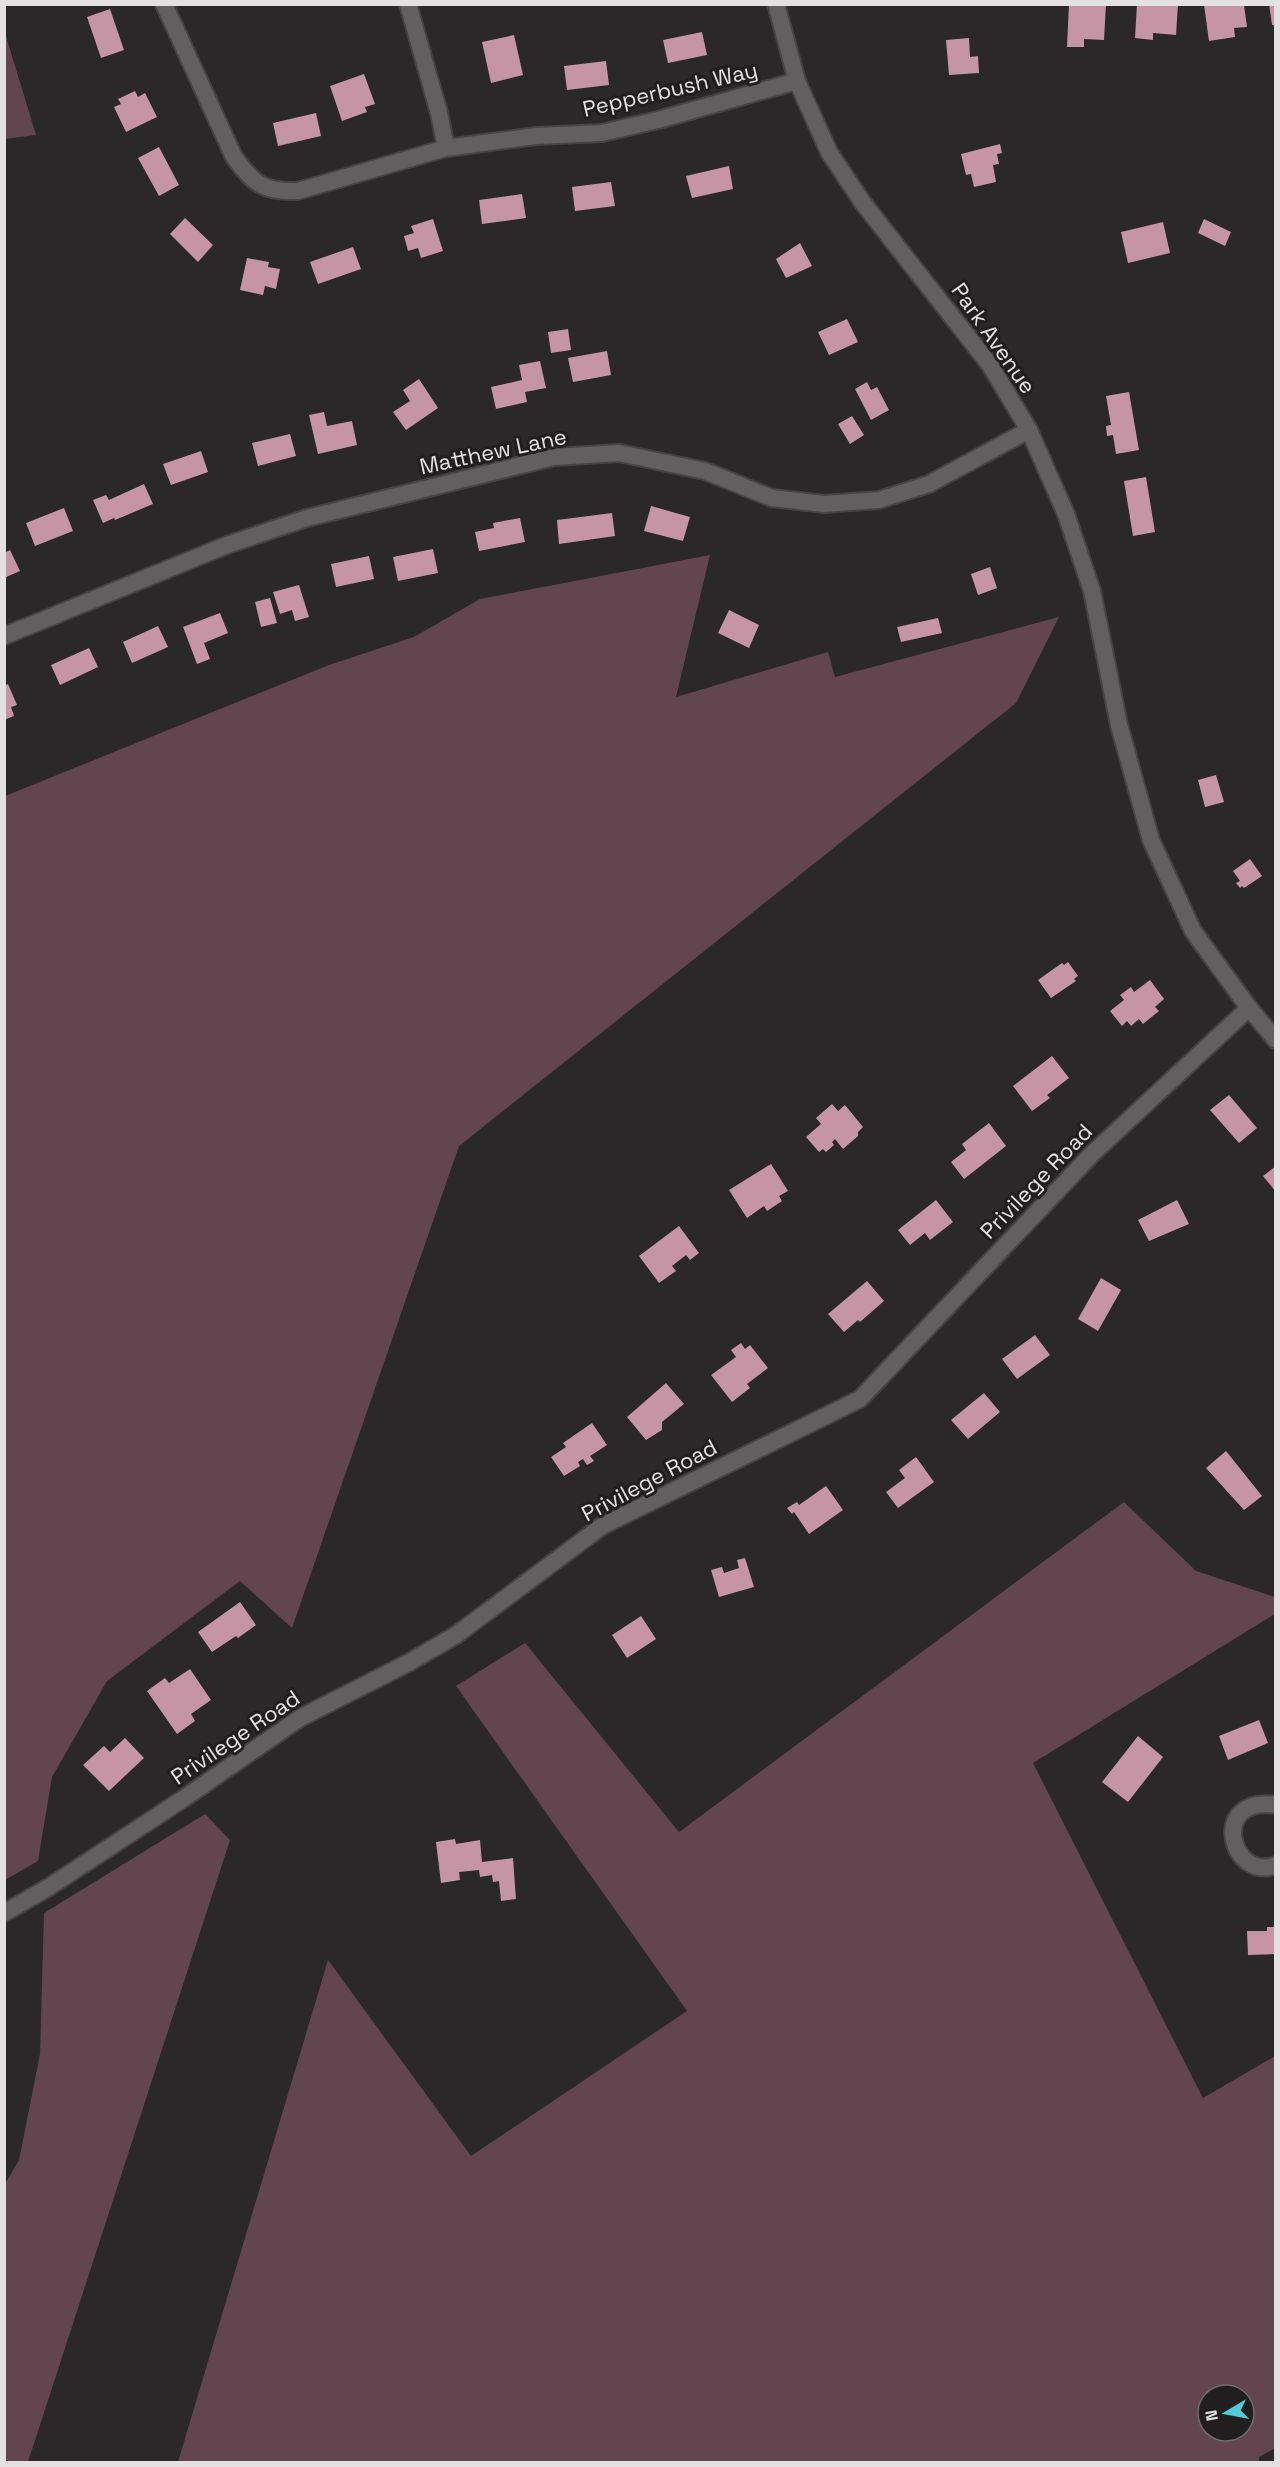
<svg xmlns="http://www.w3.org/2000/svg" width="1280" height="2467" viewBox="0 0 1280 2467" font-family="'Space Grotesk',sans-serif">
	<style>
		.green { fill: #62454f; fill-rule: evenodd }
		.building { fill: #c595a6 }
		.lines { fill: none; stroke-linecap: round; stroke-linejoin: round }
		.minor-casing { stroke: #454343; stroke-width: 20 }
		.secondary-casing { stroke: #454343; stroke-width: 20 }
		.minor { stroke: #625f60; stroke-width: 16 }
		.secondary { stroke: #625f60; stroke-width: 16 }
		.labels { text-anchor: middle; stroke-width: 6; stroke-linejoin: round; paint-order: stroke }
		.street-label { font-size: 22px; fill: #e3e1e1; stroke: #211e1f }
	</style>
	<rect width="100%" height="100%" fill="#2a2829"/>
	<path class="green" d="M4 33H5L36 135 5 139Z
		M710 555 676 697 828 652 835 677 1059 617 1016 703 459 1146 292 1628 240 1581 107 1681 52 1777 38 1861 5 1880V796L329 665 414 637 480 599Z
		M1124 1502 1196 1571 1275 1597V1614L1033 1763 1203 2098 1275 2056V2448L1259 2457V2462H178L328 1960 471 2156 687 2011 456 1686 525 1643 679 1832ZM1208 2395H1244V2431H1208Z
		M205 1814 230 1840 28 2462H5V2184L19 2160 40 2054 44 1913Z"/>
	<path class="building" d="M1069 4H1106L1104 40 1084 39V47H1067Z
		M1137 4H1178L1176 35 1153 33V40L1135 38Z
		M1269 4H1276V25H1272Z
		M1204 5H1244L1247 27 1234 28 1235 37 1209 41Z
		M110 9 124 50 101 58 87 17Z
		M702 32 707 55 668 63 663 40Z
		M514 35 523 75 491 83 482 42Z
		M969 38 970 57 978 56 979 73 949 75 946 40Z
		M606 61 609 85 567 90 564 66Z
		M364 74 375 104 365 107 367 112 342 121 330 86Z
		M135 91 138 97 145 93 157 117 126 132 114 107 121 104 118 99Z
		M316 113 321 136 278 146 273 123Z
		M1000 144 1002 153 997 154 999 164 993 165 996 182 974 187 971 174 966 175 961 154Z
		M159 147 179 185 159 196 138 158Z
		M729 166 733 189 692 198 686 176Z
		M611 182 615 206 575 211 572 187Z
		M522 194 526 218 482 224 479 200Z
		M185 218 213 245 198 262 170 234Z
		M433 219 443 251 421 258 418 248 408 251 404 236 414 233 411 226Z
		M1204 219 1231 232 1225 246 1198 233Z
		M1163 222 1170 253 1128 263 1121 232Z
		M800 243 812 266 786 278 776 259Z
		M353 247 361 269 318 284 310 262Z
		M247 258 269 262 268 267 280 269 276 289 265 286 263 295 240 290Z
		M847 319 858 342 829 355 818 332Z
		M568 329 571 350 551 353 548 332Z
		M607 351 611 375 573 382 568 358Z
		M540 361 546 388 525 392 527 402 496 409 491 387 522 380 519 365Z
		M419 379 438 408 406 430 393 412 410 401 403 390Z
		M867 382 871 390 877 387 889 410 871 420 855 389Z
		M1129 392 1139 450 1116 454 1113 435 1107 436 1106 426 1111 425 1106 396Z
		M324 412 327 426 352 421 357 445 318 454 309 415Z
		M852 416 864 435 850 444 838 424Z
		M290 434 296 456 258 466 252 443Z
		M201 451 208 472 171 485 163 464Z
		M1146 477 1155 532 1133 536 1124 481Z
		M144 484 153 504 115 520 114 518 103 523 93 500 106 495 109 500Z
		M651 506 690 517 683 541 644 531Z
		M64 508 73 531 35 546 26 523Z
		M612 513 615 536 559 544 557 520Z
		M520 518 525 542 479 551 475 532 494 528 493 523Z
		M433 549 438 573 398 581 393 557Z
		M10 550 20 571 4 578V553Z
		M369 556 374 579 336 587 331 564Z
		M990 567 997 588 978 595 971 574Z
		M299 585 309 617 295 621 292 610 280 614 273 592Z
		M270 598 277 623 261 627 255 602Z
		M729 610 759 625 749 648 718 633Z
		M220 613 228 633 204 643 210 659 197 664 183 627Z
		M938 618 942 633 901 642 897 627Z
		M158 626 168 647 132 663 123 642Z
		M89 648 98 667 60 685 51 665Z
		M8 684 17 705 11 707 14 716 4 720V686Z
		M1216 775 1224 802 1205 807 1198 780Z
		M1250 859 1262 876 1244 888 1242 886 1240 888 1236 883 1240 881 1233 871Z
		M1068 962 1078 976 1074 979 1076 981 1051 998 1038 980 1062 963 1064 965Z
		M1150 980 1164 999 1155 1007 1159 1011 1143 1024 1139 1019 1131 1026 1127 1021 1122 1026 1110 1011 1124 1000 1120 995 1131 987 1134 992Z
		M1052 1056 1069 1078 1047 1095 1050 1098 1032 1111 1013 1086Z
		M1229 1095 1257 1128 1239 1143 1210 1110Z
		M832 1104 838 1111 845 1105 863 1127 858 1132V1136L843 1149 835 1139 832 1142 834 1145 826 1152 823 1149 819 1152 806 1137 821 1124 816 1118Z
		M989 1123 1006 1146 964 1179 951 1162 966 1150 962 1144Z
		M771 1164 788 1191 779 1196 782 1201 767 1211 764 1206 747 1218 729 1190Z
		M1276 1166V1192L1263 1176Z
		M936 1200 953 1222 930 1240 925 1233 910 1245 898 1230Z
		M1177 1200 1189 1224 1149 1241 1138 1220Z
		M679 1226 699 1253 690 1260 686 1255 672 1266 676 1271 659 1283 639 1256Z
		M1101 1278 1121 1290 1098 1331 1078 1319Z
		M867 1281 884 1301 860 1322 858 1320 844 1332 828 1314Z
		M1035 1335 1050 1355 1017 1379 1002 1359Z
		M741 1343 745 1349 750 1345 768 1368 747 1384 750 1388 732 1402 711 1375 736 1357 731 1350Z
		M666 1383 684 1404 662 1422V1430L646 1440 627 1417Z
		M984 1393 1000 1412 968 1439 951 1420Z
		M592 1423 607 1445 590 1456 594 1461 587 1465 583 1459 578 1462 580 1466 564 1476 551 1457 566 1447 563 1443Z
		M1226 1451 1262 1496 1244 1510 1206 1468Z
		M916 1457 934 1482 898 1508 886 1492 905 1478 899 1470Z
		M826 1486 843 1510 809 1534 794 1512 792 1514 787 1508 797 1502 799 1505Z
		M745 1558 754 1587 719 1597 711 1570 722 1567 724 1573 739 1568 737 1560Z
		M240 1602 256 1625 238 1638 236 1636 212 1652 198 1632Z
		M641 1616 656 1639 627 1658 612 1635Z
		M190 1669 211 1700 191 1714 195 1721 177 1734 147 1691 165 1678 169 1683Z
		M1259 1720 1268 1743 1228 1760 1219 1736Z
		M1138 1736 1163 1757 1128 1802 1102 1782Z
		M125 1738 144 1758 109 1791 83 1765 104 1746 110 1752Z
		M455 1839 456 1844 480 1840 482 1862 513 1858 516 1899 501 1901 499 1881 493 1882 492 1875 480 1877 479 1870 459 1872 460 1880 441 1883 436 1842Z
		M1267 1927H1276V1954L1248 1955 1247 1931H1267Z"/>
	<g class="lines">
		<g class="minor-casing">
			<path id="minor" d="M164 4 234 157C254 184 263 192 298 191L446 148 439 113 408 4
				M446 148 536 136 602 133 658 120 797 81
				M4 636 227 545 307 518 554 457 619 453 705 471 772 498 824 504 879 500 929 484 1029 430
				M1276 1805C1208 1795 1231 1883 1276 1865
				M4 1913 49 1887 183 1799 300 1718 408 1663 456 1635 602 1526 860 1399 1092 1154 1249 1008"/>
		</g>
		<g class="secondary-casing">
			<path id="secondary" d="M776 4 797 81 829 152 863 203 990 365 1029 430 1066 514 1092 591 1119 725 1151 840 1193 931 1249 1008 1276 1040"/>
		</g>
		<use href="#minor" class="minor"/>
		<use href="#secondary" class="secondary"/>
	</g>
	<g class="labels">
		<g class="street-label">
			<text transform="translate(670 89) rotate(-13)" y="8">Pepperbush Way</text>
			<text transform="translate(994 338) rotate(55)" y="8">Park Avenue</text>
			<text transform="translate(493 451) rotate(-12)" y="8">Matthew Lane</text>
			<text transform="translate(1036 1181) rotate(-46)" y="8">Privilege Road</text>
			<text transform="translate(649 1480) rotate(-28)" y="8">Privilege Road</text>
			<text transform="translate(235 1737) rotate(-34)" y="8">Privilege Road</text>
		</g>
	</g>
	<rect width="1280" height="2467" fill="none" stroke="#e3e1e1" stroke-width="12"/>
	<g transform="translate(1226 2413) rotate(260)"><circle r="28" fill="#211e1f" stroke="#6f6c6d" stroke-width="1.5"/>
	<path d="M0-4.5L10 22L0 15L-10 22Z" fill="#52cbd9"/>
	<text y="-9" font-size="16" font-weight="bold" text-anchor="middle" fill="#e3e1e1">N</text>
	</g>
</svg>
